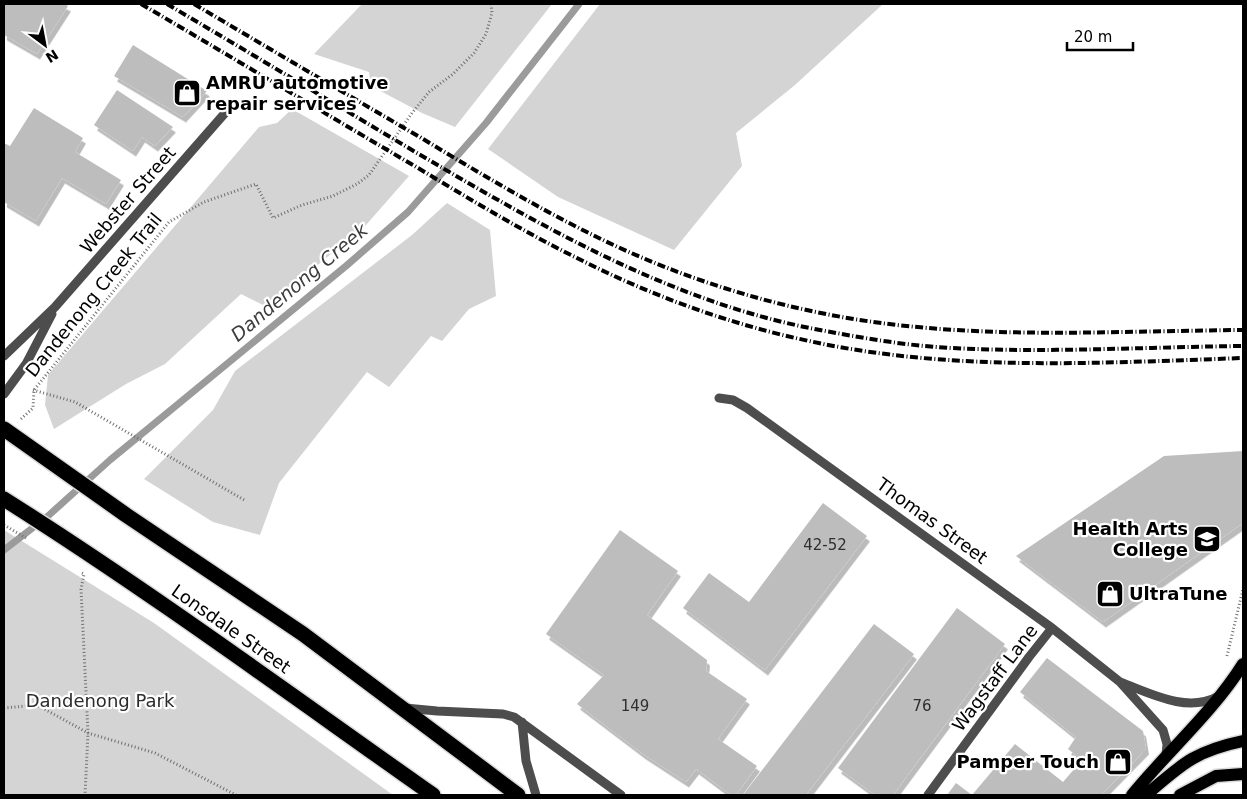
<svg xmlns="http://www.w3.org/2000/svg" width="1247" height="799" viewBox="0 0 1247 799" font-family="'DejaVu Sans',sans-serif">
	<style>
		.green { fill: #d4d4d4 }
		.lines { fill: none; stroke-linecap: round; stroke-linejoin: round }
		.stream { stroke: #9b9b9b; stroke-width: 7 }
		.building { fill: #bdbdbd; filter: url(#shadow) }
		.major-casing { stroke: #dbdbdb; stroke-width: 15 }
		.highway-casing { stroke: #dbdbdb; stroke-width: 18 }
		.path { stroke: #6f6f6f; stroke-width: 3; stroke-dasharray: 1 2.5; stroke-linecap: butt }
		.minor { stroke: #4d4d4d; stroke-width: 9 }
		.major { stroke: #000; stroke-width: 12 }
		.highway { stroke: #000; stroke-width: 15 }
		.rail { stroke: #000; stroke-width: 4; stroke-dasharray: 8 2.5 1 2.5; stroke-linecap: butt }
		.labels { text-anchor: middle; stroke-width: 4.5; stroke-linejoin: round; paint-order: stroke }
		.number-label { font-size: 15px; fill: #2f2f2f }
		.poi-label { font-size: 18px; font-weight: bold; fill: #000; stroke: #fff; text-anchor: start }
		.street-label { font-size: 18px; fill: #000; stroke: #fff }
		.park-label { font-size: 18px; fill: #2b2b2b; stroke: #fff }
		.water-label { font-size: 19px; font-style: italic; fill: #3c3c3c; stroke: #fff }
	</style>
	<defs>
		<filter id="shadow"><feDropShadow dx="3" dy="5.5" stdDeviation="0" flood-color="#0004"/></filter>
	</defs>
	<rect width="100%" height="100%" fill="#fff"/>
	<path class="green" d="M362 4H552L455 127 422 113 371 86 369 72 314 54Z
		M600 4H883L795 85 736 133 742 166 674 250 558 197 488 149Z
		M292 109 409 176 366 225 267 307 241 294 165 364 126 384 54 429 45 405 48 375 259 127 277 123Z
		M447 203 490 230 496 296 469 309 442 341 431 336 389 387 367 372 279 483 260 535 213 522 144 479 213 410 235 371 412 235Z
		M4 530 154 623 393 795H4Z"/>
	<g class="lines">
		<path class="stream" d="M4 550 48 516 110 460 346 266 408 212 486 123 579 4"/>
	</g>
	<path class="building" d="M4 4H64L68 6 37 54 4 35Z
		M133 45 207 91 183 117 114 76Z
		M117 90 173 127 155 146 142 137 133 151 94 125Z
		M34 108 83 138 75 152 121 180 106 204 62 178 36 221 4 202V143L10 146Z
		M1243 451V523L1103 622 1016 556 1164 456Z
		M823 503 867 536 765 670 683 608 709 573 749 602Z
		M620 530 678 571 647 615 707 660 706 671 747 699 718 739 757 766 736 795H731L696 769 686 782 643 754 577 704 604 675 546 634Z
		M957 608 1005 644 893 795H875L838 768Z
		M874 624 914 654 806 795H743Z
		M1047 658 1143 731 1146 749 1101 795H972L1015 744 1063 782 1082 760 1068 749 1076 737 1020 692Z
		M956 783 972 795H947Z"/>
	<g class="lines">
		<g class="major-casing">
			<path id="major" d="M1132 795C1168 751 1213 712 1243 664
				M1146 795C1182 764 1195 751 1243 741
				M1180 795 1216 776 1243 774"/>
		</g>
		<g class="highway-casing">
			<path id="highway" d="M4 429 126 515 303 634 518 795
				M4 499C151 592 291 695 433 795"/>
		</g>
		<path class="path" d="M33 390 75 402 246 501
			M21 419 33 408 34 390 169 222 204 202 256 184 273 218 302 205 333 196 357 184 369 175 412 113 429 92 453 74 474 53 486 34 492 13 491 4
			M4 525 26 538
			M82 573 84 574 81 589 88 733 85 795
			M1227 656 1243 589
			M4 708 37 705 88 733 155 753 236 795"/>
		<path class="minor" d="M4 356 55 307 225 113
			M4 394 26 364 52 314
			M719 398 733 400 747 408 1052 628 1120 682 1163 730 1167 744 1166 756
			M1120 682C1150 693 1186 713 1217 697
			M405 708 437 711 503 714 514 717 621 795
			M522 722 526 761 536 795
			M928 795 1029 657 1052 628"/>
		<use href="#major" class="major"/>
		<use href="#highway" class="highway"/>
		<path class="rail" d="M141 4C232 57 322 112 413 165 468 198 522 231 579 259 652 296 729 324 809 341 951 372 1099 363 1243 358
			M167 4C250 53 333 103 417 153 543 227 673 303 820 330 863 338 908 346 952 348 1049 353 1146 347 1243 346
			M194 4C270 49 346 94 423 139 481 174 539 209 601 239 673 274 752 300 831 315 967 341 1106 331 1243 330"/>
	</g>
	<defs>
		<g id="shop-square" transform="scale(1.4375)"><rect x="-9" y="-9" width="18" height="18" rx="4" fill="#000" stroke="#fff"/><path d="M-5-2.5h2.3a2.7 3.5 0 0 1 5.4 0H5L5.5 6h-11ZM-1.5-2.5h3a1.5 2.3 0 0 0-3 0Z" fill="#fff"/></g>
		<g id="university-square" transform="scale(1.4375)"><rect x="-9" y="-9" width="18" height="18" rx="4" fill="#000" stroke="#fff"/><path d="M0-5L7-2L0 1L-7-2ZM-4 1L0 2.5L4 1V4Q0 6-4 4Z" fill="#fff"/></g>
	</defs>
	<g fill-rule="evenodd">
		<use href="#shop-square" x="187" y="93"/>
		<use href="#university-square" x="1207" y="539"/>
		<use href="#shop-square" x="1110" y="594"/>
		<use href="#shop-square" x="1118" y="762"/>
	</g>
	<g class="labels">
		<g class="number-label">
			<text x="825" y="550">42-52</text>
			<text x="635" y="711">149</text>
			<text x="922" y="711">76</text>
		</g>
		<g class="poi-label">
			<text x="206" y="89">AMRU automotive<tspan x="206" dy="21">repair services</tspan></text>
			<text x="1188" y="535" text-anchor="end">Health Arts<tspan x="1188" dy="21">College</tspan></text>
			<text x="1129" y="600">UltraTune</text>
			<text x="1099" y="768" text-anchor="end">Pamper Touch</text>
		</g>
		<g class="street-label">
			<text transform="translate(128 200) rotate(-49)" y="6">Webster Street</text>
			<text transform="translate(94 295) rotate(-51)" y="6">Dandenong Creek Trail</text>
			<text transform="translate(932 521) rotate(36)" y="6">Thomas Street</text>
			<text transform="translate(231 629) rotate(35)" y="6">Lonsdale Street</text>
			<text transform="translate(995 678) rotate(-53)" y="6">Wagstaff Lane</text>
		</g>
		<g class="park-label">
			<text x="100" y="707">Dandenong Park</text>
		</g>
		<g class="water-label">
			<text transform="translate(299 282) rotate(-40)" y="7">Dandenong Creek</text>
		</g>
	</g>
	<rect width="1247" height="799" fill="none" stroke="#000000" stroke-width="10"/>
	<g transform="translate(45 45) rotate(148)" stroke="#ffffff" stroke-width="4" paint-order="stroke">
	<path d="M0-4L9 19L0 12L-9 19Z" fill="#000000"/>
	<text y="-8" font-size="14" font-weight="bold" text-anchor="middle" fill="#000000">N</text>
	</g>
	<path d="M1067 42v8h66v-8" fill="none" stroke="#000000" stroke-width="2.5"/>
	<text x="1074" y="42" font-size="15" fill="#000000" stroke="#ffffff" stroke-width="4" paint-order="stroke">20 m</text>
</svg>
